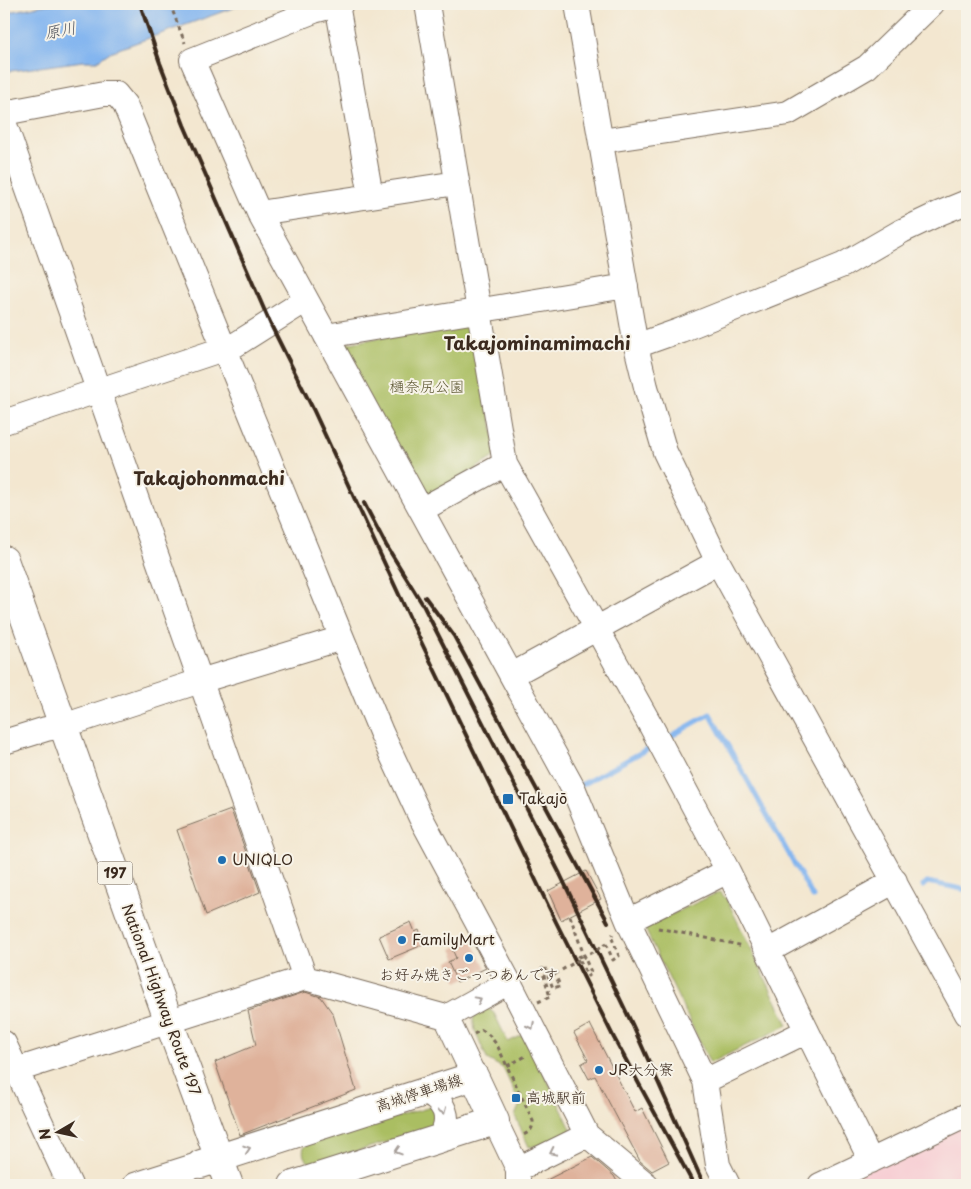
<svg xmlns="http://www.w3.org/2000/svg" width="971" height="1189" viewBox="0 0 971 1189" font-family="'Playpen Sans','Klee One',sans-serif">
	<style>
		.built { fill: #f7cfd4 }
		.green { fill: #aabe62; stroke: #727440 }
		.water { fill: #83b5ef; stroke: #5f7086 }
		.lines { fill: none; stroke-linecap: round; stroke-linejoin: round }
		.stream { stroke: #83b5ef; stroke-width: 5 }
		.building { fill: #dfb29b }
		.minor-casing { stroke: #7b6c5c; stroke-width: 26 }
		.major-casing { stroke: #7b6c5c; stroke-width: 30 }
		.highway-casing { stroke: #7b6c5c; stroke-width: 30 }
		.path { stroke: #7b6c5c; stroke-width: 3; stroke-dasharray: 4 4; stroke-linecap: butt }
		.minor { stroke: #fff; stroke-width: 24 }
		.major { stroke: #fff; stroke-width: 28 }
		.highway { stroke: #fff; stroke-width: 28 }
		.rail { stroke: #3b2a1e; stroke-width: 4 }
		.path-bridge { stroke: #7b6c5c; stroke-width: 3; stroke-dasharray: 4 4; stroke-linecap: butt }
		.oneway { stroke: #a79f9a }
		.poi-dot { fill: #1f6fb2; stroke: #f7f3e8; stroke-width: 2 }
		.labels { text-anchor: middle; stroke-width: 4; stroke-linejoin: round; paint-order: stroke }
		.shield { fill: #f7f3e8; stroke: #73665b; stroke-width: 1 }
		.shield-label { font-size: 14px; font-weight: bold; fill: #3b2a1e }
		.park-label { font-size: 15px; fill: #5c5632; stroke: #f7f3e8 }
		.poi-label { font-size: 15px; fill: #3b2a1e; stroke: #f7f3e8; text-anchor: start }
		.street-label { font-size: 15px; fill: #3b2a1e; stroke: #f7f3e8 }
		.water-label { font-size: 16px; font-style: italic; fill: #51545d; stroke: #f7f3e8 }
		.quarter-label { font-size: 18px; font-weight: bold; fill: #3b2a1e; stroke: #f7f3e8 }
	</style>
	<rect width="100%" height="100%" fill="#f7f3e8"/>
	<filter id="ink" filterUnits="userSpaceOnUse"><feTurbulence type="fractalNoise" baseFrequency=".02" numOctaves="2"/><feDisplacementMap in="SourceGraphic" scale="10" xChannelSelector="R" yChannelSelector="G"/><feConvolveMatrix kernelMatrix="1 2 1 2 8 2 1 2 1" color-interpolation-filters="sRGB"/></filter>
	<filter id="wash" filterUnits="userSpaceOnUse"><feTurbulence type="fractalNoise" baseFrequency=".0096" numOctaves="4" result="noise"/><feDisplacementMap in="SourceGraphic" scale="20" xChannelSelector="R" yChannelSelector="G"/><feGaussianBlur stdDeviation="1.12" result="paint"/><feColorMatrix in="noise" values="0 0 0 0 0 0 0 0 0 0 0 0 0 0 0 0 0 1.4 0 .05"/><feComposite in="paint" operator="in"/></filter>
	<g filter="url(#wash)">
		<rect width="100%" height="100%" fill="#f3e7d0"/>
		<path class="built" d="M967 1121V1185H837Z"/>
		<path class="green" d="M467 321 475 326 497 455 430 497 422 495 340 345Z
			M719 892 722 894 727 900 788 1025 710 1063 645 929 647 926Z
			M487 1008 494 1013 508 1042 525 1034 572 1131 541 1145 529 1147 515 1116 520 1104 503 1068 487 1059 475 1030 473 1019 478 1011Z
			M431 1107 434 1108V1128L317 1163C307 1164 301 1157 304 1147L311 1142Z"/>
		<path class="water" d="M49 4H244L110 52 97 61H83L4 72V13Z"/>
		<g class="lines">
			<path class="stream" d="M666 739 710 714 813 897
				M581 785 653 746
				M923 886 927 882 967 890"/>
		</g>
		<g id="blocks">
			<path class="building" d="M231 810 260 892 206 915 177 830Z
				M586 871 601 899 561 920 548 891Z
				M411 922 415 932 419 930 425 944 389 959 379 936Z
				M471 939 486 968 457 982 448 962 456 958 452 949Z
				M305 992 321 997 333 1014 356 1090 240 1135 215 1062 256 1045 248 1011Z
				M590 1024 635 1112 642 1108 669 1162 652 1171 640 1161 595 1076 589 1079 581 1064 588 1060 574 1033Z
				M592 1157 614 1176 619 1185H537Z"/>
		</g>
	</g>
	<g filter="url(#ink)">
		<use href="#blocks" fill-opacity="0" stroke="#7b6c5c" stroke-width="1"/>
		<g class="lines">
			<g class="minor-casing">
				<path id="minor" d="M337 4 371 196
					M341 4 314 11 192 60 259 213 574 790 628 921 705 1081 718 1165 728 1185
					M427 4 505 464 651 726 728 871 871 1161
					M577 4 636 346 646 387 665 452 718 562 967 1014
					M4 113 104 94H116L125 105 342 638 381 732 420 816 509 982 587 1135 647 1185
					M4 122 305 978
					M601 141 788 113 867 67 932 4
					M259 213 457 183
					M326 336 626 286
					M636 346 681 330 843 265 902 231 940 213 967 202
					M4 422 235 345 306 300
					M421 510 505 464
					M512 675 718 562
					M4 742 46 729 63 726 200 681 342 638
					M628 921 728 871
					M768 951 895 881
					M446 1017 474 1076
					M4 1043 70 1185
					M4 1074 305 978 446 1017 509 982
					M705 1081 807 1031
					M423 1092C445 1100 453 1119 439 1138
					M495 1121 518 1169V1184
					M518 1169 587 1135
					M135 1185 201 1164
					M820 1185 967 1115"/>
			</g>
			<g class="major-casing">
				<path id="major" d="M201 1164 474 1076 495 1121 293 1185"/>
			</g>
			<g class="highway-casing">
				<path id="highway" d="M4 560 169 1022 229 1185"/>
			</g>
			<path class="path" d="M170 4 185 43
				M570 916 586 961 592 974 588 976 578 957 584 955
				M658 928 744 946
				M606 944 613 960 619 956 611 936 613 934
				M545 968 553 988 560 986 555 974
				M538 1002 550 997 542 969 545 968
				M474 1034 482 1030 489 1035 497 1045 533 1121C533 1129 530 1132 523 1135
				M507 1066 526 1056"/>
			<use href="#minor" class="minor"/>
			<use href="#major" class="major"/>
			<use href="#highway" class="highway"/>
			<path class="rail" d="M140 4 160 63 184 125 270 323 313 409 414 627 556 922 614 1038 694 1185
				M364 503 386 545 423 605 560 874 633 1026 704 1185
				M425 597 454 636 608 922"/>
			<path class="path-bridge" d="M555 974 606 944"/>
		</g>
		<defs><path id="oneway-chevron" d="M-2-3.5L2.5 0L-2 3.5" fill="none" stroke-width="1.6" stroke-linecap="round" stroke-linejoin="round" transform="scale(1.25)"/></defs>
		<g class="oneway">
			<use href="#oneway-chevron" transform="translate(478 1000) rotate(-29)"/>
			<use href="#oneway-chevron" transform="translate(531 1026) rotate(63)"/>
			<use href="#oneway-chevron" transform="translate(443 1111) rotate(68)"/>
			<use href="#oneway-chevron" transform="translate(247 1149) rotate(-18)"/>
			<use href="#oneway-chevron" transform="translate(398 1151) rotate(162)"/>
			<use href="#oneway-chevron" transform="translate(553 1152) rotate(154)"/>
		</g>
	</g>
	<g class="poi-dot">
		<rect x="502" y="793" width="12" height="12" rx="2.5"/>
		<circle cx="222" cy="860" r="5"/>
		<circle cx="402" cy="940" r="5"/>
		<circle cx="469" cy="958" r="5"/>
		<circle cx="599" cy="1070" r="5"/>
		<rect x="511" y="1093" width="10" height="10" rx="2.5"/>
	</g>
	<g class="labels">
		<rect class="shield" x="97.5" y="861.5" width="35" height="23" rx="4"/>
		<g class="shield-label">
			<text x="115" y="878">197</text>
		</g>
		<g class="park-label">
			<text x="427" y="392">樋奈尻公園</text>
		</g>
		<g class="poi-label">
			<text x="519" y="804">Takajō</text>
			<text x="232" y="865">UNIQLO</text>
			<text x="412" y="945">FamilyMart</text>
			<text x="469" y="980" text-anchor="middle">お好み焼きごっつあんです</text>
			<text x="609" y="1075">JR大分寮</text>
			<text x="526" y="1103">高城駅前</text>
		</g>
		<g class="street-label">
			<text transform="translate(161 1000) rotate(70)" y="5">National Highway Route 197</text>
			<text transform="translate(419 1093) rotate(-18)" y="5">高城停車場線</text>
		</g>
		<g class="water-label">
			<text transform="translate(60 30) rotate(-11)" y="6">原川</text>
		</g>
		<g class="quarter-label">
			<text x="537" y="350">Takajominamimachi</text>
			<text x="209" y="485">Takajohonmachi</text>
		</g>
	</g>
	<rect width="971" height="1189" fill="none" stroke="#f7f3e8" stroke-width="20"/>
	<g transform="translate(58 1132) rotate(261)" stroke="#f7f3e8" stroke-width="4" paint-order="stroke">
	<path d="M0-4L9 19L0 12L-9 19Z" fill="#3b2a1e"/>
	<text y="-8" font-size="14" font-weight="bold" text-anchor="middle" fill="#3b2a1e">N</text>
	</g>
</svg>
